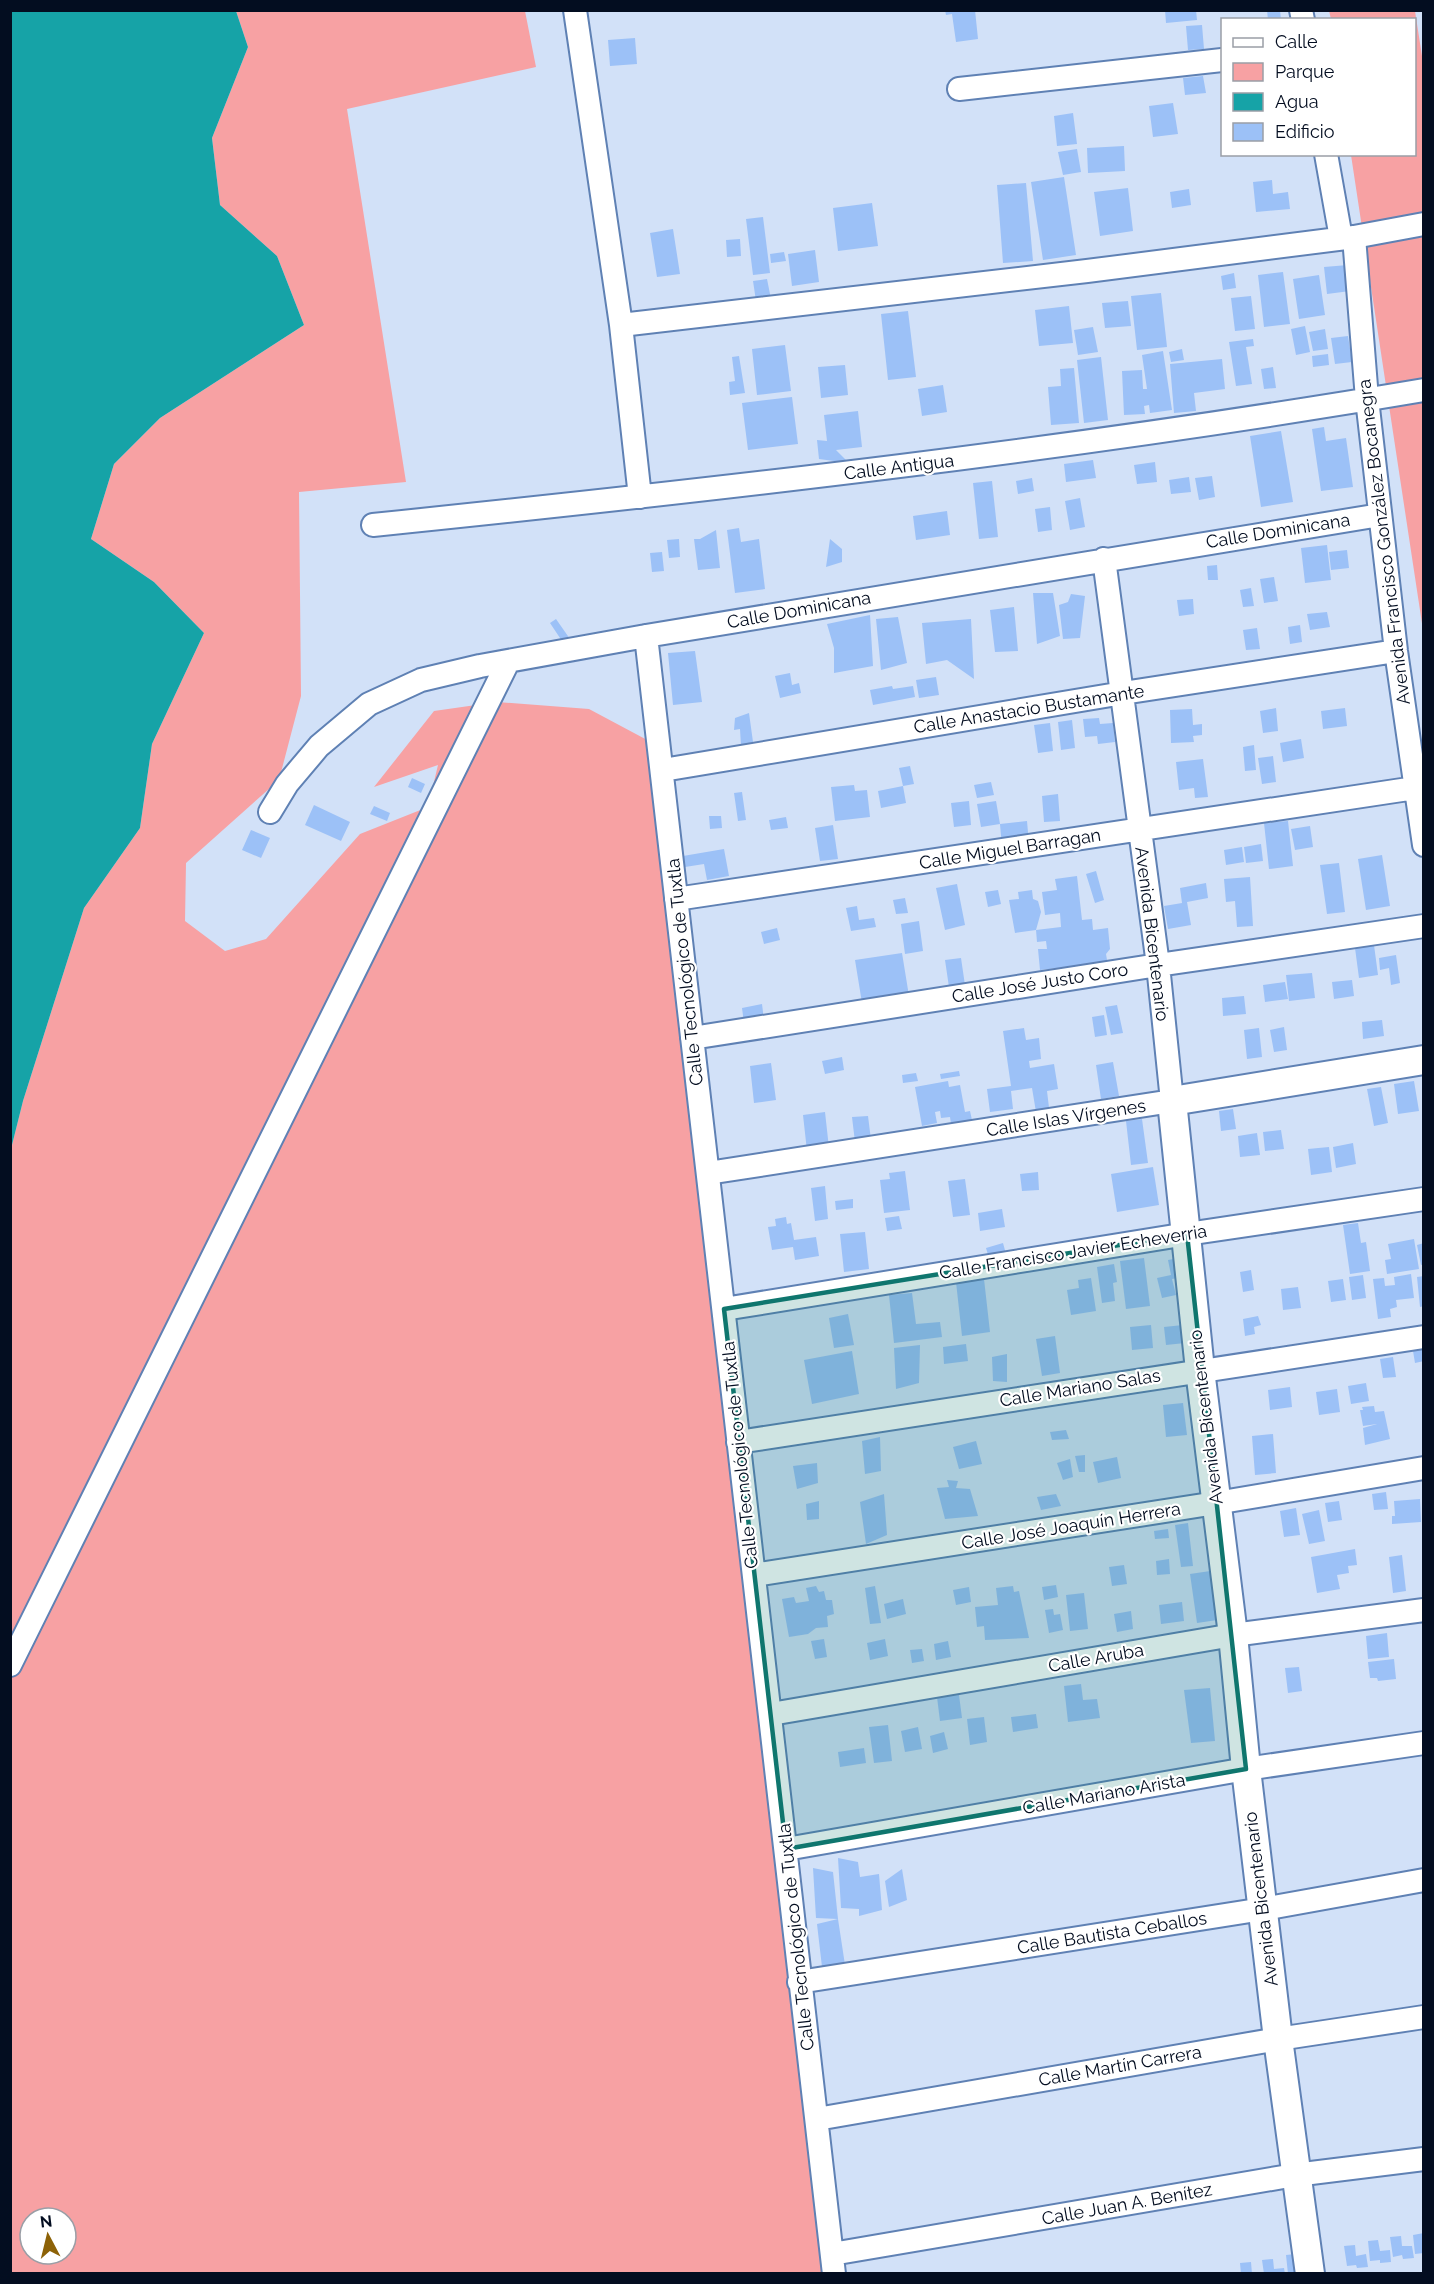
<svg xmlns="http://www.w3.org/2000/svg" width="1434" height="2284" viewBox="0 0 1434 2284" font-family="Raleway,sans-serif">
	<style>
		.green { fill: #f7a1a3; fill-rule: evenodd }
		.water { fill: #16a3a7 }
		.building { fill: #9cc1f7 }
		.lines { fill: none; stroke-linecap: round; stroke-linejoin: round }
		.minor-casing { stroke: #5f81b4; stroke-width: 26 }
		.tertiary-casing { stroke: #5f81b4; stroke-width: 32 }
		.minor { stroke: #fff; stroke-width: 22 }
		.tertiary { stroke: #fff; stroke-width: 28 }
		.marked { fill: #0f766e; fill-opacity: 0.2; stroke: #0f766e; stroke-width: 4.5; stroke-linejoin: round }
		.labels { text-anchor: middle; stroke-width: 4.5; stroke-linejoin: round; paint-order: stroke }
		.street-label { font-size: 18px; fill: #030d20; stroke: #fff }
	</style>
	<rect width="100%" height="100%" fill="#d2e1f8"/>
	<path class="green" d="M236 11H525L536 67 347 109 406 482 299 492 301 696 279 780 186 863 185 921 225 951 266 939 360 834 428 807 438 765 374 787 434 711 497 702 589 709 649 741 716 1354 822 2273 11 2274V1149L23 1101 84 908 140 828 152 744 204 633 154 582 91 539 114 464 160 418 304 325 277 256 220 205 212 138 248 47ZM30 2218H66V2254H30Z
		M1329 11H1415L1424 69 1423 630 1351 155 1414 154V20L1331 19Z"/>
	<path class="water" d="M11 10 236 11 248 47 212 138 220 205 277 256 304 325 160 418 114 464 91 539 154 582 204 633 152 744 140 828 84 908 23 1101 11 1149Z"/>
	<path class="building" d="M945 10H975L978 39 956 42 952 14 946 15Z
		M1165 10H1196L1197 20 1166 23Z
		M1267 10H1280L1281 20H1268Z
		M1202 25 1204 49 1188 50 1186 26Z
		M635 38 637 64 610 66 608 40Z
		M1203 76 1206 93 1185 95 1183 78Z
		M1173 103 1178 134 1153 137 1149 106Z
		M1073 113 1077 144 1057 146 1054 116Z
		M1124 146 1125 171 1088 173 1087 148Z
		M1077 149 1081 172 1063 175 1058 152Z
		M1064 177 1076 255 1043 260 1031 182Z
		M1272 180 1273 194 1288 192 1290 209 1256 212 1253 182Z
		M1026 183 1033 261 1003 263 997 185Z
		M1128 188 1133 231 1100 236 1094 192Z
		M1189 189 1191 205 1172 208 1170 192Z
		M872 203 878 246 838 251 833 208Z
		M763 217 770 273 753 275 746 219Z
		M673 229 680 274 657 277 650 233Z
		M740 239 741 256 727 257 726 240Z
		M815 250 819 282 792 286 788 254Z
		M784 252 786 261 771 263 770 254Z
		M1348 265 1350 291 1327 294 1324 267Z
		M1283 272 1290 324 1264 327 1258 275Z
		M1234 273 1236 288 1223 290 1221 276Z
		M1319 275 1325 315 1299 319 1293 279Z
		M767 279 771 299 756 301 753 281Z
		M1161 293 1167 347 1137 350 1131 296Z
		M1251 296 1255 329 1235 331 1231 298Z
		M1128 301 1131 326 1105 328 1102 303Z
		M1069 306 1073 343 1039 346 1035 310Z
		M908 311 916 377 888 380 881 314Z
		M1305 326 1310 352 1296 355 1291 329Z
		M1093 327 1098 352 1078 355 1074 330Z
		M1325 329 1328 349 1313 351 1309 332Z
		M1348 336 1352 362 1335 364 1331 338Z
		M1253 339 1254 346 1246 347 1252 384 1236 386 1229 342Z
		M785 345 791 391 757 395 752 349Z
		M1182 349 1184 360 1171 362 1169 352Z
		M1163 351 1172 410 1150 413 1149 405 1144 406 1145 414 1124 415 1122 371 1142 370 1143 389H1147L1142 355Z
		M1328 354 1329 365 1313 367 1312 356Z
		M739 356 745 393 730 395 729 382 735 381 732 357Z
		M1101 357 1108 420 1084 423 1077 360Z
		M1222 359 1225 389 1194 393 1196 411 1174 413 1170 364Z
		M845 365 848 395 821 398 818 367Z
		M1273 367 1276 388 1264 389 1261 369Z
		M1074 368 1079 423 1051 425 1048 387 1061 386 1060 369Z
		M943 385 947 412 922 416 918 389Z
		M792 397 798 444 748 450 742 403Z
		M858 411 862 447 836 450 849 463 819 459 817 440 827 441 824 415Z
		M1324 427 1326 441 1346 438 1353 487 1321 491 1312 429Z
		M1281 431 1293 502 1261 507 1250 436Z
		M1093 460 1096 478 1066 482 1064 464Z
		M1155 462 1157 482 1137 484 1134 465Z
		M1212 476 1215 497 1199 500 1195 478Z
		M1189 477 1191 492 1171 494 1169 480Z
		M1032 478 1034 491 1018 494 1016 481Z
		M992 481 998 537 979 539 973 483Z
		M1080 498 1085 527 1070 530 1065 501Z
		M1050 507 1052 530 1038 532 1035 509Z
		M947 511 950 535 916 540 913 516Z
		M739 528 741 542 759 539 765 589 735 593 727 530Z
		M716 530 720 568 698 570 694 539H700Z
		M679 539 680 557 669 558 667 540Z
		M830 539 842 549V562L826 567Z
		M1327 545 1331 580 1305 583 1301 548Z
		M1347 550 1349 568 1331 570 1329 552Z
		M662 552 664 571 652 572 650 553Z
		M1217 565 1218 580H1208L1207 566Z
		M1274 577 1278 601 1264 603 1260 579Z
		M1251 588 1254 606 1243 607 1240 590Z
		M1033 593H1053L1060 636 1037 644Z
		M1071 594 1085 596 1080 638 1063 639 1059 605 1068 602Z
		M1193 599 1194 614 1179 616 1177 600Z
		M1014 607 1018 651 995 652 990 610Z
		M1327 612 1330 627 1310 630 1307 614Z
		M870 615 873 666 834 673V648L827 624Z
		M898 617 907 663 881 670 876 619Z
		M556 619 570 639 564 644 550 623Z
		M971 619 974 679 947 660 926 664 922 623Z
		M1300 625 1302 642 1290 644 1288 627Z
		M1257 628 1260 649 1246 650 1243 630Z
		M695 651 702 702 673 705 668 653Z
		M790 673 792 685 799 683 801 693 780 698 775 676Z
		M936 677 939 695 919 698 916 680Z
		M892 686 893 689 913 686 915 697 873 705 870 690Z
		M1276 708 1278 731 1263 733 1260 711Z
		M1345 708 1347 726 1323 729 1321 711Z
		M1192 709 1193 725 1202 724V735L1193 736 1194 742 1171 743 1170 710Z
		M749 713 753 742 741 746 740 729 734 730 735 718Z
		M1099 718 1100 724 1113 723 1115 742 1098 744 1097 736 1085 737 1083 719Z
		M1072 720 1075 748 1061 750 1058 722Z
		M1050 723 1053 751 1038 753 1034 725Z
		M1301 739 1304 758 1283 762 1280 743Z
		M1254 745 1256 770 1245 771 1243 747Z
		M1273 756 1276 782 1262 784 1258 758Z
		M1203 759 1208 797 1195 798 1194 788 1179 790 1176 762Z
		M910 766 914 784 903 786 906 803 881 808 878 791 903 786 899 768Z
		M412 778 425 784 421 793 408 787Z
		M991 782 994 795 977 798 974 785Z
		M854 785 855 791 867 790 870 817 835 821 831 787Z
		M742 792 746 820 738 821 734 793Z
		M1058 794 1060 821 1044 822 1042 796Z
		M969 801 971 825 954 827 951 803Z
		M996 801 1000 824 981 827 977 804Z
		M314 805 350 822 341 841 305 825Z
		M374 806 390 813 387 821 370 814Z
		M709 816H721L722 828 710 829Z
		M786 817 788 828 771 830 769 820Z
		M1027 821 1029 844 1002 847 1000 824Z
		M1288 821 1293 866 1269 869 1264 823Z
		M833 825 838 859 820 861 815 828Z
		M1310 826 1313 847 1295 850 1291 829Z
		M251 830 270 838 261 858 242 850Z
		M1261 844 1263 861 1246 863 1244 847Z
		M1242 847 1244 862 1226 865 1224 850Z
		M724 849 729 876 707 880 704 864 685 867 683 856Z
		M1382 855 1390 906 1366 910 1358 859Z
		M1339 863 1345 912 1327 914 1320 865Z
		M1096 871 1104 900 1095 903 1086 874Z
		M1077 876 1082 920 1092 919 1093 930 1108 928 1110 949 1106 954 1108 966 1066 971V967L1040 970 1038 949H1047L1046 941 1037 942 1036 930 1061 927 1060 913 1045 915 1042 892 1057 890 1055 879Z
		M1250 877 1253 926 1237 927 1235 901 1226 902 1224 879Z
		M1206 883 1208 898 1187 902 1191 925 1168 929 1164 906 1182 903 1180 888Z
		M957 884 965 925 945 930 936 888Z
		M998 890 1001 904 988 907 985 892Z
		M1032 890 1033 899 1038 901 1041 912 1036 930 1015 933 1009 900 1019 899 1018 892Z
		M905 898 908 913 896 914 893 900Z
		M857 906 859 920 874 918 876 927 851 931 846 908Z
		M919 921 923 951 905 954 901 924Z
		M777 928 780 940 764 944 761 932Z
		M1374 945 1378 975 1359 978 1355 948Z
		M902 953 909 996 862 1003 855 960Z
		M1396 955 1400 983 1391 985 1389 968 1380 970 1379 958Z
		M961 958 966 992 950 994 945 960Z
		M1312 973 1315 998 1289 1001 1286 975Z
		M1352 980 1354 996 1334 999 1332 982Z
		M1285 982 1288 999 1265 1002 1263 985Z
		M1244 996 1246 1014 1223 1016 1222 998Z
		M762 1004 764 1020 744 1023 742 1008Z
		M1117 1005 1123 1033 1111 1035 1105 1007Z
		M1104 1015 1107 1035 1095 1037 1092 1017Z
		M1382 1020 1384 1036 1363 1039 1362 1022Z
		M1284 1027 1287 1050 1274 1052 1270 1030Z
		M1024 1028 1026 1040 1039 1038 1041 1059 1029 1061 1030 1068 1054 1064 1058 1089 1047 1091 1050 1116 1037 1118 1032 1088 1011 1091 1013 1109 990 1112 987 1089 1011 1086 1003 1031Z
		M1259 1028 1262 1057 1247 1059 1244 1030Z
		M842 1057 844 1070 825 1074 822 1061Z
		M1113 1062 1119 1096 1101 1099 1096 1065Z
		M771 1063 776 1100 754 1103 750 1066Z
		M959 1071 960 1076 941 1079 940 1074Z
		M916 1073 918 1081 903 1083 902 1075Z
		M948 1081 949 1087 960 1085 965 1112 970 1111 972 1120 951 1124 950 1117 941 1118 940 1111 935 1112 937 1123 922 1126 915 1087Z
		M1414 1081 1419 1111 1398 1114 1394 1084Z
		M1381 1087 1388 1123 1374 1126 1367 1089Z
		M1233 1109 1236 1129 1221 1131 1219 1111Z
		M825 1112 829 1148 807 1151 803 1115Z
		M868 1116 871 1140 855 1142 852 1117Z
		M1142 1119 1148 1163 1131 1165 1126 1121Z
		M1281 1130 1284 1149 1265 1151 1263 1132Z
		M1257 1133 1260 1155 1240 1157 1238 1136Z
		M1353 1143 1356 1164 1336 1168 1333 1147Z
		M1329 1147 1332 1172 1311 1175 1308 1149Z
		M1153 1167 1159 1205 1117 1212 1111 1174Z
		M905 1171 910 1210 884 1213 880 1180 890 1179 889 1173Z
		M1038 1172 1039 1190 1022 1191 1020 1174Z
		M965 1179 970 1215 953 1217 948 1181Z
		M825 1186 828 1219 815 1221 811 1188Z
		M853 1199V1208L836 1210 835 1201Z
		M1002 1209 1005 1227 980 1231 978 1213Z
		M899 1216 902 1229 887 1231 885 1218Z
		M786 1217 787 1224 791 1223 794 1240 816 1237 819 1256 795 1260 793 1247 772 1250 768 1227 776 1226 775 1219Z
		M1358 1223 1361 1243 1366 1242 1370 1271 1350 1274 1343 1225Z
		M865 1232 869 1269 844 1272 840 1234Z
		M1414 1239 1419 1269 1387 1274 1385 1260 1391 1259 1388 1244Z
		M1003 1243 1006 1254 989 1258 986 1248Z
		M1424 1243V1264L1421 1265 1417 1245Z
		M1185 1257 1188 1276 1172 1279 1176 1295 1162 1298 1157 1278 1171 1275 1168 1260Z
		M1144 1258 1150 1306 1126 1309 1120 1261Z
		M1114 1264 1117 1282 1113 1283 1115 1301 1102 1303 1097 1267Z
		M1251 1270 1254 1290 1243 1292 1240 1272Z
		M1411 1274 1414 1298 1396 1300 1397 1307 1390 1309 1391 1317 1378 1319 1373 1279 1384 1278 1385 1286 1395 1285 1394 1277Z
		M1363 1275 1366 1298 1352 1300 1349 1277Z
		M1424 1276V1306L1420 1307 1417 1277Z
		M1091 1278 1096 1311 1071 1315 1067 1290 1079 1288 1078 1280Z
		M984 1279 990 1332 962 1336 956 1282Z
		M1343 1279 1346 1300 1331 1302 1328 1281Z
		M1298 1287 1301 1308 1283 1310 1281 1289Z
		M912 1293 916 1324 940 1322 942 1337 894 1343 889 1295Z
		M848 1314 854 1345 834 1348 829 1318Z
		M1258 1316 1261 1325 1254 1327 1255 1334 1245 1336 1243 1319Z
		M1151 1325 1153 1348 1132 1350 1130 1327Z
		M1183 1325 1185 1343 1166 1345 1164 1327Z
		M1055 1336 1060 1373 1042 1376 1036 1339Z
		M966 1344 968 1361 944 1364 943 1347Z
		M920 1345 919 1383 896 1389 894 1348Z
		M1424 1349V1361L1415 1363 1413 1351Z
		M852 1351 859 1394 812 1404 804 1360Z
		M1007 1354V1382L993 1381 992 1357Z
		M1393 1357 1396 1377 1383 1378 1380 1359Z
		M1366 1383 1369 1401 1351 1404 1348 1386Z
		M1290 1387 1292 1407 1270 1410 1268 1390Z
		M1337 1389 1340 1412 1319 1415 1316 1392Z
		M1183 1403 1187 1435 1166 1437 1163 1405Z
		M1374 1406 1375 1412 1384 1411 1390 1439 1365 1445 1363 1428 1377 1424 1363 1426 1360 1410H1363L1362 1407Z
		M1066 1430 1069 1439 1052 1440 1050 1432Z
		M1273 1434 1276 1473 1255 1475 1252 1436Z
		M880 1437 881 1471 865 1474 862 1441Z
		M976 1441 982 1464 959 1469 953 1447Z
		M1085 1455V1472H1079L1075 1456Z
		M1117 1457 1121 1478 1098 1483 1093 1462Z
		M1070 1459 1073 1477 1063 1480 1057 1463Z
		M817 1463 818 1483 797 1489 793 1466Z
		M947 1480 958 1481 956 1488 970 1489 978 1516 945 1519 937 1488 949 1487Z
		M1386 1492 1388 1509 1374 1510 1372 1494Z
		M884 1494 887 1535 866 1544 860 1502Z
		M1056 1494 1061 1506 1041 1510 1037 1497Z
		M1420 1499 1421 1522 1392 1524V1516H1395L1394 1501Z
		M819 1501V1519L807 1520 806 1504Z
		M1339 1501 1342 1520 1328 1522 1325 1503Z
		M1296 1508 1300 1535 1284 1537 1280 1511Z
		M1319 1510 1325 1541 1309 1544 1302 1514Z
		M1188 1523 1193 1566 1181 1567 1175 1525Z
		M1168 1529 1169 1538 1155 1539 1154 1531Z
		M1355 1549 1357 1565 1348 1566 1349 1573 1337 1575 1340 1589 1317 1593 1311 1557Z
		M1402 1555 1406 1591 1393 1593 1389 1557Z
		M1169 1559 1170 1574 1157 1575 1156 1561Z
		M1124 1565 1127 1584 1112 1586 1109 1567Z
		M1217 1570 1224 1619 1197 1623 1190 1574Z
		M1056 1585 1058 1597 1044 1600 1042 1587Z
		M816 1586 819 1592 824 1591 826 1600H832L834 1614 827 1616 828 1627 816 1628 808 1634 789 1637 782 1599 794 1597 796 1603 809 1601 806 1588Z
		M875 1586 881 1623 870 1624 865 1588Z
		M1013 1586 1014 1592 1019 1591 1029 1638 985 1640 984 1626 977 1627 975 1607 998 1605 996 1588Z
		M969 1587 971 1602 956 1605 953 1590Z
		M1084 1593 1088 1629 1070 1631 1066 1595Z
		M903 1599 906 1614 887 1619 884 1604Z
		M1182 1602 1184 1621 1161 1624 1159 1605Z
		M1053 1609 1054 1615 1060 1614 1063 1630 1049 1633 1045 1610Z
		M1131 1611 1133 1629 1117 1632 1114 1614Z
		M1387 1633 1389 1657 1368 1659 1366 1636Z
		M824 1639 827 1657 815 1659 811 1641Z
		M885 1639 888 1656 870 1660 867 1643Z
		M948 1641 951 1657 936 1660 934 1644Z
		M922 1649 924 1661 912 1663 910 1650Z
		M1394 1659 1396 1679 1378 1681 1377 1678H1370L1368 1662Z
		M1299 1667 1302 1691 1288 1693 1285 1668Z
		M1081 1684 1083 1700 1097 1699 1100 1718 1068 1722 1064 1686Z
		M1210 1688 1215 1741 1191 1743 1184 1690Z
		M959 1695 962 1718 940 1721 937 1697Z
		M1036 1714 1038 1728 1013 1732 1011 1717Z
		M984 1717 987 1742 970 1745 967 1719Z
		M888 1725 892 1761 874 1763 869 1727Z
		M918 1727 922 1749 905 1752 901 1731Z
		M944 1732 948 1749 933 1753 930 1736Z
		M864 1748 866 1763 840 1767 838 1752Z
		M838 1858 858 1862 860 1877 879 1874 882 1910 859 1916V1909L841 1908Z
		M813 1868 833 1872 838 1919 816 1918Z
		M902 1869 907 1900 889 1907 885 1881Z
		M838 1919 845 1965 822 1967 817 1924Z
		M1424 2233V2253L1415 2254 1413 2235Z
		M1401 2236 1402 2246H1412L1414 2258 1403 2259 1402 2255 1393 2257 1390 2237Z
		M1378 2240 1380 2251 1390 2250 1391 2262 1380 2263V2260L1370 2261 1368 2241Z
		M1355 2245 1356 2256 1366 2254 1368 2267 1357 2268 1356 2265 1347 2266 1344 2246Z
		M1296 2254 1309 2274H1288L1286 2255Z
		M1273 2259 1274 2269 1284 2268 1285 2274H1264L1262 2260Z
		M1251 2262 1252 2274H1241L1240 2263Z"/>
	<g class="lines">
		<g class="minor-casing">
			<path id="minor" d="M575 10 621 325 640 497
				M1301 10 1303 20
				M959 89 1222 60
				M1326 154 1341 238
				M1354 237 1367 399 1396 651 1424 845
				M621 325 1087 271 1354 237 1424 224
				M373 525C724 489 1075 449 1424 390
				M646 636 834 2274
				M663 770 1123 693 1396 651
				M270 812 287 784 319 746 369 704 421 680 480 666 646 636 1380 515
				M676 899 1415 788
				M692 1038 1158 965 1424 926
				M708 1173 1172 1101 1158 965 1104 559
				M724 1309 1187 1234 1424 1199
				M738 1442 1424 1337
				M754 1575 1216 1503 1424 1468
				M10 1665 508 662
				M771 1714 1233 1635 1424 1610
				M786 1849 1246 1769 1424 1743
				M799 1982 1263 1909 1424 1880
				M817 2119 1278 2039 1424 2017
				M832 2254 1295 2175 1424 2159"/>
		</g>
		<g class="tertiary-casing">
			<path id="tertiary" d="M1310 2274 1278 2039 1246 1769 1233 1635 1200 1370 1172 1101 1424 1060"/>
		</g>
		<use href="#minor" class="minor"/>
		<use href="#tertiary" class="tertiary"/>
	</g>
	<path class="marked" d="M1187 1234 1246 1769 786 1849 724 1309Z"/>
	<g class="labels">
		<g class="street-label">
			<text transform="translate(899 467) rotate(-7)" y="6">Calle Antigua</text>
			<text transform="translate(1278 531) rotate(-9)" y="6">Calle Dominicana</text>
			<text transform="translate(1384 542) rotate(-97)" y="6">Avenida Francisco González Bocanegra</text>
			<text transform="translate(799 610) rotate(-10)" y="6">Calle Dominicana</text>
			<text transform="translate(1029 709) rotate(-9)" y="6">Calle Anastacio Bustamante</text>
			<text transform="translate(1010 849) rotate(-9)" y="6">Calle Miguel Barragan</text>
			<text transform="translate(1152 934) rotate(83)" y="6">Avenida Bicentenario</text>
			<text transform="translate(685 972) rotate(-96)" y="6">Calle Tecnológico de Tuxtla</text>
			<text transform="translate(1040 983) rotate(-9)" y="6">Calle José Justo Coro</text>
			<text transform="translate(1066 1118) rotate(-9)" y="6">Calle Islas Vírgenes</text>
			<text transform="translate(1073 1252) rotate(-9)" y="6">Calle Francisco Javier Echeverria</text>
			<text transform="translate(1080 1388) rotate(-9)" y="6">Calle Mariano Salas</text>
			<text transform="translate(1206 1417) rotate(-97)" y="6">Avenida Bicentenario</text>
			<text transform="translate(740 1455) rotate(-96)" y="6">Calle Tecnológico de Tuxtla</text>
			<text transform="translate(1071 1526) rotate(-9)" y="6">Calle José Joaquín Herrera</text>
			<text transform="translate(1096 1658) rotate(-10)" y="6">Calle Aruba</text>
			<text transform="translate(1104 1794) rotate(-10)" y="6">Calle Mariano Arista</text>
			<text transform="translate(1261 1899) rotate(-97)" y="6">Avenida Bicentenario</text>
			<text transform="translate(1112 1933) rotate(-9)" y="6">Calle Bautista Ceballos</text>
			<text transform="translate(796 1937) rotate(-96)" y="6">Calle Tecnológico de Tuxtla</text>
			<text transform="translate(1120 2066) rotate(-10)" y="6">Calle Martín Carrera</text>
			<text transform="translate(1127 2204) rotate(-10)" y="6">Calle Juan A. Benítez</text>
		</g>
	</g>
	<rect width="1434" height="2284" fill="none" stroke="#030d20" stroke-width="24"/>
	<rect x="1221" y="18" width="195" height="138" fill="#ffffff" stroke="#9a9ea6" stroke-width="1.5"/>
	<rect x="1233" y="38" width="30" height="9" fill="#ffffff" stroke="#9a9ea6" stroke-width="1.5"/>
	<text x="1275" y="48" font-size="18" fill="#030d20">Calle</text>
	<rect x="1233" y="63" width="30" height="18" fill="#f7a1a3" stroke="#9a9ea6" stroke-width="1.5"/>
	<text x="1275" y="78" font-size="18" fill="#030d20">Parque</text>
	<rect x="1233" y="93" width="30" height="18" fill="#16a3a7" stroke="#9a9ea6" stroke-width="1.5"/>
	<text x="1275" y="108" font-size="18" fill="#030d20">Agua</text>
	<rect x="1233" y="123" width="30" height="18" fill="#9cc1f7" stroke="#9a9ea6" stroke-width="1.5"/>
	<text x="1275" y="138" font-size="18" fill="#030d20">Edificio</text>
	<g transform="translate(48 2236) rotate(353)"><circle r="28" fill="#ffffff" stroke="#9a9ea6" stroke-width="1.5"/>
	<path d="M0-4.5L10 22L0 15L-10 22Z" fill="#8d6207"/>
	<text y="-9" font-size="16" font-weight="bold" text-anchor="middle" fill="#030d20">N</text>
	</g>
</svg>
